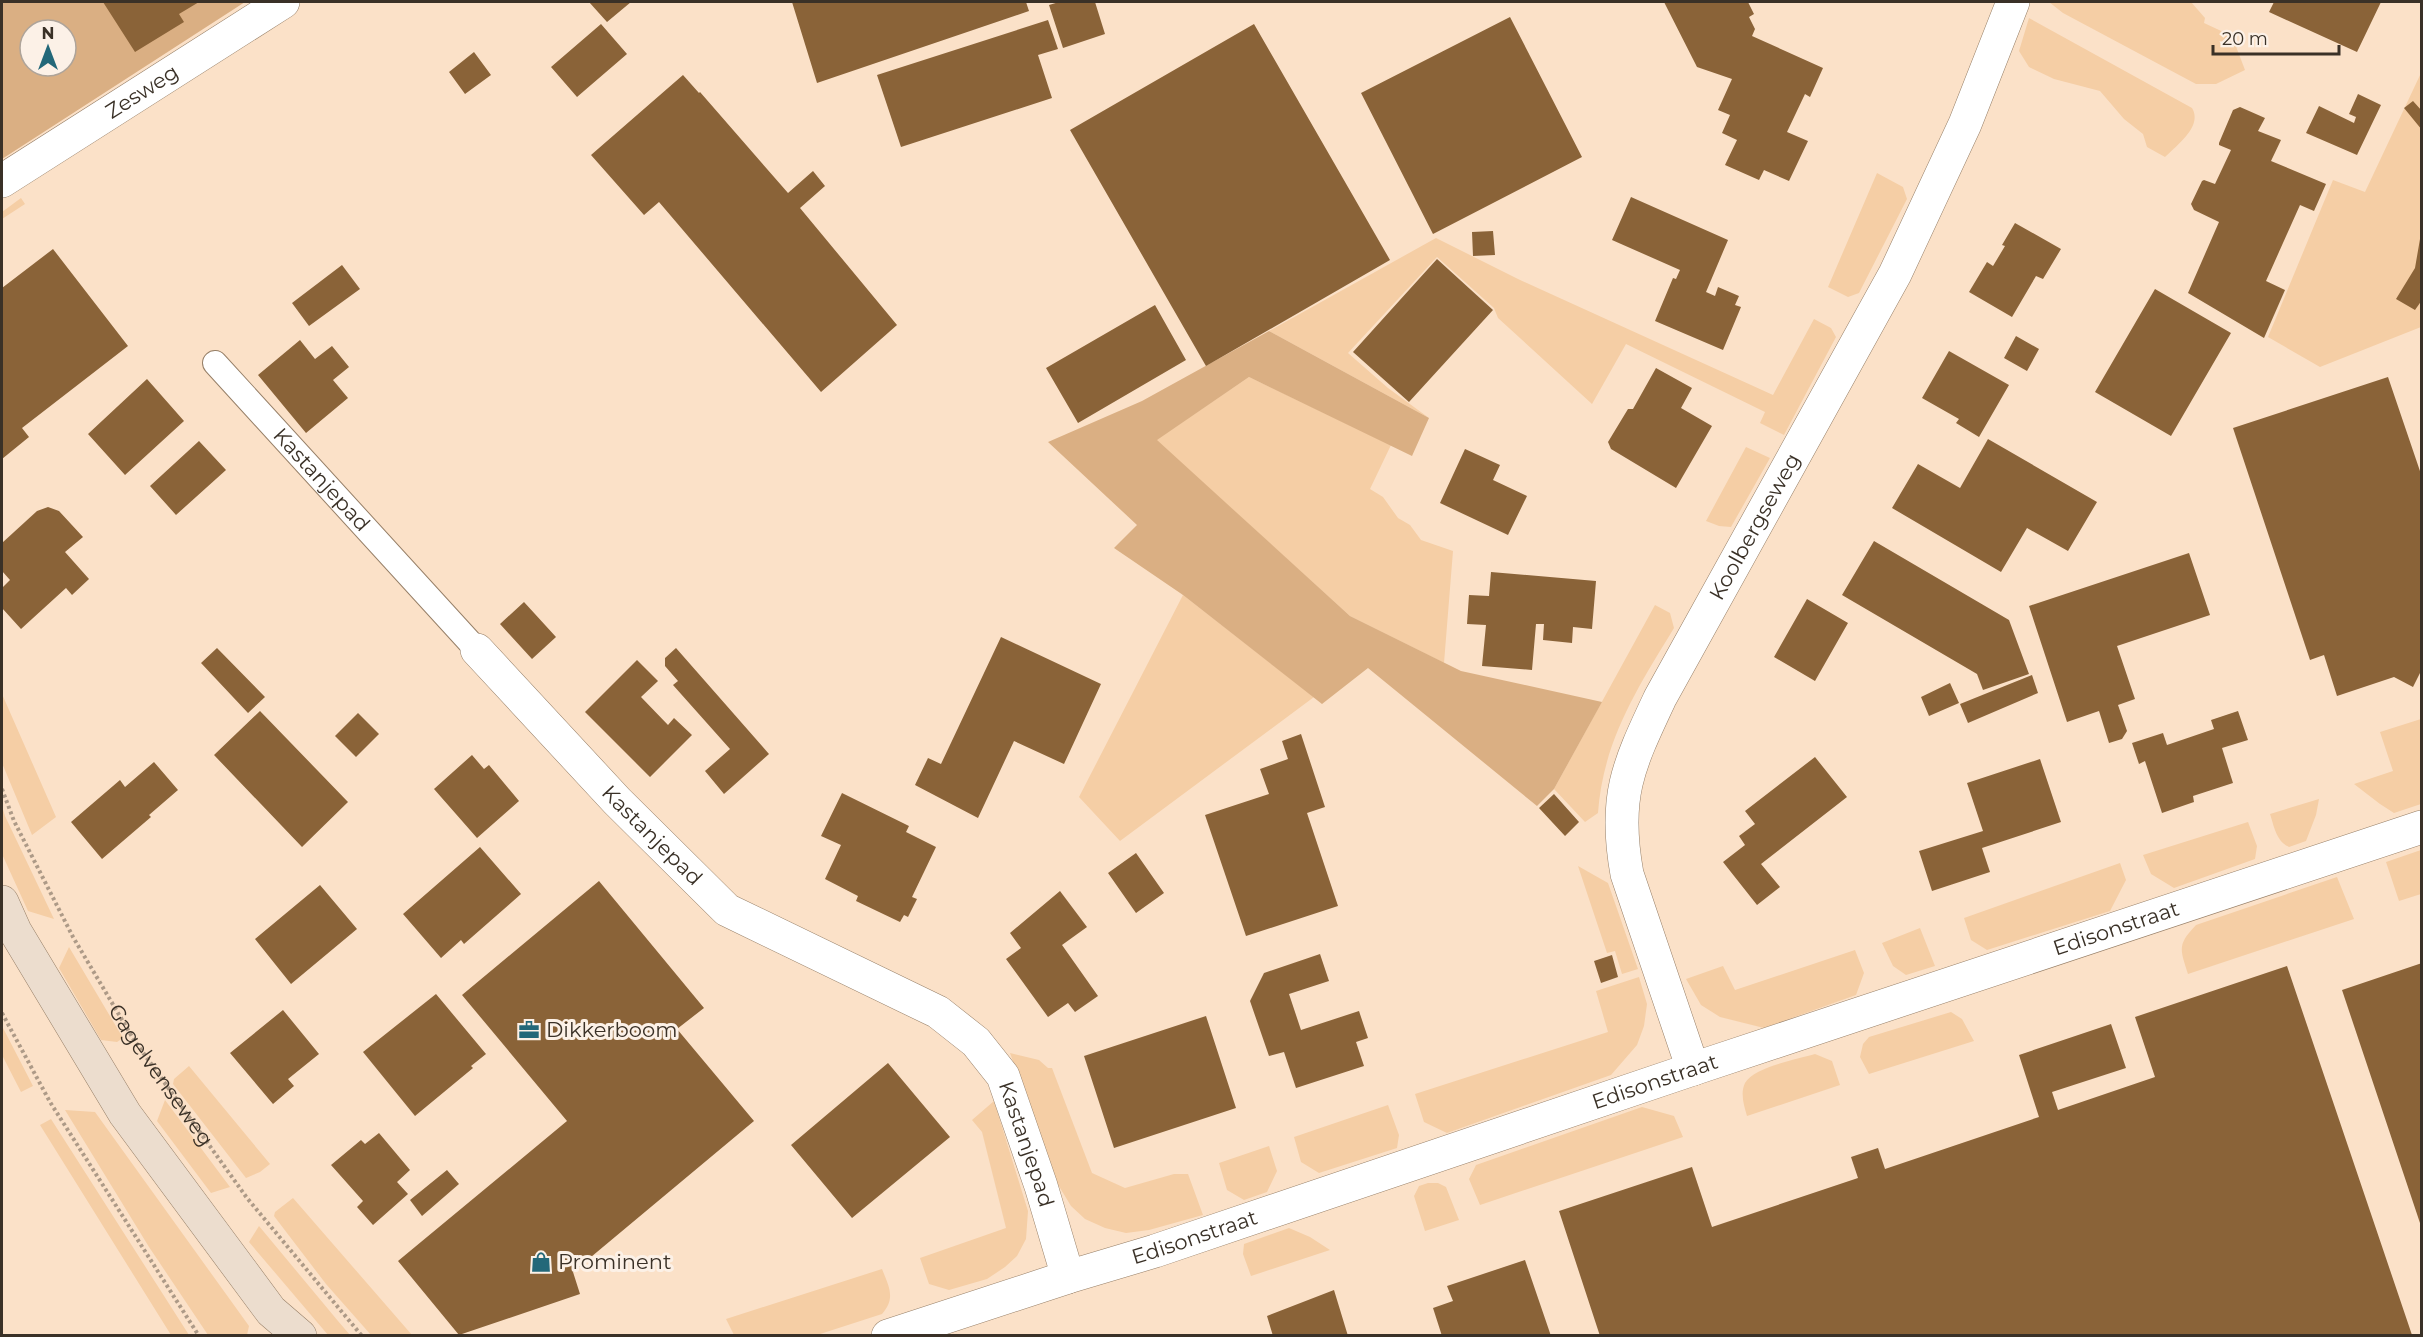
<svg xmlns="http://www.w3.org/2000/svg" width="2423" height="1337" viewBox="0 0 2423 1337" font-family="Montserrat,sans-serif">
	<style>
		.green { fill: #f5cea5 }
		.forest { fill: #daaf83; fill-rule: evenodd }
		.building { fill: #8a6338 }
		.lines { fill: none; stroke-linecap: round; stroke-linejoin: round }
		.service-casing { stroke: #967f67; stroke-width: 26 }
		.minor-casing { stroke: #967f67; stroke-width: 34 }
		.tertiary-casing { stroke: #967f67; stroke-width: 34 }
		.secondary-casing { stroke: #967f67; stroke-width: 34 }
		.path { stroke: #ad9a87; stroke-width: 4; stroke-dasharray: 3 3; stroke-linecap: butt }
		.service { stroke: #fff; stroke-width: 24 }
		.minor { stroke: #fff; stroke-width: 33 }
		.tertiary { stroke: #fff; stroke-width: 33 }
		.secondary { stroke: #ecddce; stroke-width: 33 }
		.labels { text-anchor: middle; stroke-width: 6; stroke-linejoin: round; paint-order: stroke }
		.street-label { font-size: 21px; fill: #3a3127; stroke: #fcf1e7 }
		.poi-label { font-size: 21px; fill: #3a3127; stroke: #fcf1e7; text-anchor: start }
	</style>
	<rect width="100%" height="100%" fill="#fbe1c8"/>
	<path class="green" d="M2049 2H2191L2205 18 2204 23 2232 36 2245 70 2216 84H2196L2063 13Z
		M2029 18 2192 108C2203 126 2177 145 2165 157L2147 147 2143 134 2124 119 2100 91 2054 79 2029 67 2019 51Z
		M2421 73V327L2320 367 2268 337 2333 180 2365 192Z
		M1877 173 1903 187 1907 199 1859 293 1848 297 1828 287Z
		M21 198 25 204 2 219V212Z
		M1436 238 1518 279 1773 395 1814 319 1831 328 1836 337 1784 435 1760 423 1765 412 1626 344 1592 404 1498 318 1494 308 1437 257 1348 353 1388 388 1429 418 1269 331Z
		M1249 377 1391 445 1370 489 1383 497 1398 518 1410 525 1421 540 1453 551 1444 663 1350 616 1156 440Z
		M1746 447 1770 458 1731 527 1719 526 1706 521Z
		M1183 595 1314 697 1120 841 1079 797Z
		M1655 605 1670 613 1674 628C1638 687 1603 741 1598 813L1585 822 1554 789Z
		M2 694 56 817 32 835 2 763Z
		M2421 719V804L2394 813 2380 804 2354 784 2393 771 2380 732Z
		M2319 799 2316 815 2306 841 2289 847C2276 841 2274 826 2270 814Z
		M2 806 5 816 54 919 28 911 2 854Z
		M2248 822 2257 846 2255 859 2174 888 2151 874 2143 855Z
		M2421 850V894L2399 901 2386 862Z
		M2120 863 2126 880 2110 911 1987 950 1971 940 1964 918Z
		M1578 866 1608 883 1638 969 1622 974 1615 951 1607 953Z
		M2337 877 2354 919 2188 974C2180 949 2177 945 2196 925Z
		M1920 928 1935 966 1906 975 1893 966 1882 943Z
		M69 947 123 1038 117 1042 101 1040 59 968Z
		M1855 950 1864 973 1856 995 1764 1028 1720 1017 1701 1005 1686 979 1723 966 1735 990Z
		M1639 977 1647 1004 1644 1026 1637 1045 1611 1075 1447 1133 1424 1122 1415 1094 1608 1032 1596 991Z
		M1951 1012 1962 1019 1974 1041 1869 1074 1860 1057 1863 1044 1869 1037Z
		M2 1026 33 1086 21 1092 2 1055Z
		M1010 1053 1039 1060 1048 1068H1052L1092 1173 1125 1188 1174 1174H1188L1203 1215 1149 1230 1126 1233 1105 1228 1085 1219 1071 1206 1054 1178Z
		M1815 1054 1832 1061 1840 1085 1747 1116C1744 1106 1740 1093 1745 1083 1754 1067 1798 1059 1815 1054Z
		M189 1066 270 1164 260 1172 246 1178 173 1084 174 1079Z
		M165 1100 230 1187 211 1193 157 1121Z
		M994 1101 1028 1211 1026 1239 1017 1256 1005 1267 987 1279 949 1290 929 1284 920 1258 1006 1228 982 1132 972 1120Z
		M1388 1105 1399 1135 1397 1148 1319 1173 1301 1162 1294 1137Z
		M1642 1107 1674 1116 1683 1137 1480 1205 1469 1179 1476 1165Z
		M65 1110 95 1112 249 1326 247 1335H208L149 1247Z
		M51 1119 189 1335H171L40 1125Z
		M1269 1146 1277 1171 1267 1192 1244 1200 1227 1190 1219 1163Z
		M1428 1183H1438L1446 1187 1459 1220 1425 1231 1414 1196 1419 1186Z
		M293 1198 412 1335H371L326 1284 274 1216 275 1212Z
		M259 1226 338 1321 350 1335H328L249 1242Z
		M1289 1228 1310 1237 1330 1250 1251 1276 1243 1254 1244 1244Z
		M882 1269C889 1287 896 1298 882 1314L817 1335H734L726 1319Z"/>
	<path class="forest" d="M2 2H245L2 159ZM30 30H66V66H30Z
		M1269 331 1429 418 1412 456 1249 377 1157 440 1350 616 1461 671 1602 702 1554 789 1537 806 1368 668 1322 704 1183 595 1114 548 1137 525 1048 442 1142 401Z"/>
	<path class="building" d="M103 2H199L179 14 184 22 135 52Z
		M589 2H631L607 22Z
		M792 2H1026L1029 11 817 83Z
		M1059 2H1095L1105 34 1063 48 1049 5Z
		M1664 2H1748L1754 14 1749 17 1755 29 1752 36 1823 68 1810 97 1805 94 1787 132 1808 141 1789 181 1764 170 1759 180 1725 165 1737 140 1722 133 1730 115 1718 110 1732 79 1697 67Z
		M2274 2H2381L2357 52 2269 12Z
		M1510 17 1582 157 1433 234 1361 93Z
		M1048 20 1058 49 1038 55 1052 98 901 147 877 75Z
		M601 24 627 54 577 97 551 67Z
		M1254 24 1390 260 1206 366 1070 130Z
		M474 52 491 75 465 94 449 72Z
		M683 75 699 93 700 92 788 193 813 171 825 186 800 208 897 325 821 392 659 202 644 215 591 155Z
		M2358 94 2381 105 2357 155 2306 133 2319 106 2354 123 2356 117 2349 114Z
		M2413 101 2422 111V130L2404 108Z
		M2240 107 2265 118 2258 131 2281 140 2271 161 2326 184 2314 211 2300 205 2266 281 2285 290 2264 338 2188 293 2219 222 2194 210 2191 204 2202 181 2204 180 2215 184 2231 150 2219 145V143L2233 110Z
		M1631 197 1728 240 1706 292 1715 296 1718 287 1739 296 1735 305 1741 307 1723 350 1655 321 1673 278 1676 279 1680 270 1612 240Z
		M2015 223 2061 249 2043 279 2036 276 2012 317 1969 292 1987 262 1993 266 2005 246 2002 245Z
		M1493 231 1495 255 1473 256 1472 232Z
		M2420 239 2422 300 2415 310 2396 299 2415 268Z
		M53 249 128 346 22 428 29 437 2 459V288Z
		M1437 259 1493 310 1409 402 1353 352Z
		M342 265 360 289 309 326 292 303Z
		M2155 289 2231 333 2171 436 2095 392Z
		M1155 305 1186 360 1078 423 1046 368Z
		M2016 336 2039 349 2027 371 2004 358Z
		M300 340 315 359 332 346 349 367 333 380 348 398 306 433 258 375Z
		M1949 351 2009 385 1979 437 1956 423 1959 419 1922 398Z
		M1656 368 1692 388 1681 408 1712 426 1676 488 1611 449 1608 442 1628 409H1633Z
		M2388 377 2422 477V669L2413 687 2394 677 2337 696 2324 655 2310 660 2233 428Z
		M147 379 184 421 125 475 88 434Z
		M1988 439 2097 502 2068 551 2027 528 2001 572 1892 508 1918 464 1960 488Z
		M199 441 226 470 176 515 150 486Z
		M1465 449 1500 465 1493 480 1527 496 1508 535 1440 503Z
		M48 507 59 511 83 537 65 552 89 579 72 595 66 588 21 629 2 608V588L10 580 2 571V543L37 511Z
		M1874 541 2009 620 2029 674 1983 690 1977 674 1842 595Z
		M2189 553 2210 615 2117 646 2135 699 2118 705 2127 731 2122 739 2109 743 2099 711 2067 722 2029 606Z
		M1491 572 1596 581 1592 629 1573 627 1572 643 1543 640 1544 624H1536L1532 670 1482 666 1486 625 1467 624 1469 595 1489 596Z
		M1807 599 1848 623 1815 681 1774 657Z
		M524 602 556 637 532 659 500 624Z
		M1001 637 1101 684 1064 764 1014 741 978 818 915 785 928 758 941 764Z
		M217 648 265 697 248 713 201 663Z
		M676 648 769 754 724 794 705 771 730 749 673 685 678 681 665 666V658Z
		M637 660 658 681 641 697 668 725 674 718 692 735 650 777 585 712Z
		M2032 675 2038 693 1968 723 1960 704Z
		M1950 683 1959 703 1929 716 1921 697Z
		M260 711 348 802 302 847 214 755Z
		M2238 711 2248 740 2222 748 2233 783 2193 796 2194 802 2162 813 2145 761 2139 764 2132 743 2163 733 2167 745 2214 729 2211 720Z
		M358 713 379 734 356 757 335 736Z
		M1301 734 1325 807 1307 813 1338 906 1246 936 1205 815 1269 794 1260 769 1288 759 1282 741Z
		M472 755 484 769 489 765 519 801 477 838 434 789Z
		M1815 757 1847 797 1761 864 1780 887 1757 905 1723 862 1745 845 1739 836 1755 824 1745 811Z
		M2040 759 2061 822 1982 848 1990 872 1932 891 1919 851 1983 831 1967 783Z
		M154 762 178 790 149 815 151 817 102 859 71 822 120 780 125 787Z
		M842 793 909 826 906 832 936 847 912 897 917 899 908 917 904 915 900 922 856 901 858 896 825 879 841 845 821 836Z
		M1554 794 1579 822 1565 836 1539 808Z
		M480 847 521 894 464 944 461 940 441 958 403 914Z
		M1136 853 1164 893 1136 913 1108 873Z
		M599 881 704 1008 677 1029 754 1121 573 1272 580 1294 459 1335 398 1261 567 1121 462 995Z
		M320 885 357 929 291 984 255 939Z
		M1060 891 1087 927 1062 945 1098 996 1075 1012 1068 1003 1048 1017 1006 959 1021 948 1010 933Z
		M1320 954 1329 981 1289 994 1301 1030 1359 1011 1368 1038 1356 1042 1364 1066 1296 1088 1284 1052 1269 1056 1250 1001 1264 973Z
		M1612 955 1618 977 1601 983 1594 961Z
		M2422 963V1226H2421L2342 990Z
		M2287 966 2412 1335 1600 1336 1559 1211 1692 1167 1712 1227 1858 1178 1851 1157 1878 1148 1885 1169 2039 1117 2019 1055 2111 1024 2126 1068 2052 1092 2058 1110 2155 1077 2135 1017Z
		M436 994 486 1054 471 1066 473 1068 415 1116 363 1052Z
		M283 1010 319 1054 288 1079 294 1086 273 1104 230 1053Z
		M1206 1016 1236 1108 1114 1148 1084 1056Z
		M888 1063 950 1137 852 1218 791 1145Z
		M379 1133 410 1170 397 1182 408 1194 373 1225 357 1207 363 1201 331 1165 361 1140 365 1144Z
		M447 1170 459 1184 422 1216 410 1200Z
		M1525 1260 1551 1336H1442L1433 1308 1453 1301 1447 1286Z
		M1334 1290 1348 1336H1273L1267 1316Z"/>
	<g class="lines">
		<g class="service-casing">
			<g id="service">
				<path id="s2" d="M215 363 477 650"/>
			</g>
		</g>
		<g class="minor-casing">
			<g id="minor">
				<path id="s3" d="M2 181 283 2"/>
				<path id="s4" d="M477 650 617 801 727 910 938 1012 976 1042 1003 1076 1041 1186 1068 1277"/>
				<path id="s5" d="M1693 1069 1627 874C1613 797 1628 766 1660 698L1895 274 1965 124 2013 2"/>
			</g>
		</g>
		<g class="tertiary-casing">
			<g id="tertiary">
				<path id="s6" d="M888 1336 1068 1277 1155 1251 1693 1069 2422 827"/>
			</g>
		</g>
		<g class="secondary-casing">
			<path id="secondary" d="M2 902 15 931 125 1114 271 1311 300 1336"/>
		</g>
		<g class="path">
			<path id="s1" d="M2 789 14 821 73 937 134 1040 247 1198 362 1336"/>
			<path d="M2 1013 50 1102 199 1336"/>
		</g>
		<use href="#service" class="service"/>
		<use href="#minor" class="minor"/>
		<use href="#tertiary" class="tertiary"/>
		<use href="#secondary" class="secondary"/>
	</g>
	<defs>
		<g id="office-bare" transform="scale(1.62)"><path d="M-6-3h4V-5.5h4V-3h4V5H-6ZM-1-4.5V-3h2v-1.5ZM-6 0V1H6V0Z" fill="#236879" stroke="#fcf1e7" stroke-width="2.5" paint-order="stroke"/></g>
		<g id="shop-bare" transform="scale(1.62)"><path d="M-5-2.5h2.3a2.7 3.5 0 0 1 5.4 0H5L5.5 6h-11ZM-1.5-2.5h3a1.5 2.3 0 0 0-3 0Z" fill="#236879" stroke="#fcf1e7" stroke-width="2.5" paint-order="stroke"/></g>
	</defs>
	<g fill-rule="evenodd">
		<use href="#office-bare" x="529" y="1030"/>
		<use href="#shop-bare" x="541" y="1262"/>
	</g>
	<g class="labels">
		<g class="street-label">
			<text dy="7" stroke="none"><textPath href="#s3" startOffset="166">Zesweg</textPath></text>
			<text dy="7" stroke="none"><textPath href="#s2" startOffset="158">Kastanjepad</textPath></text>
			<text dy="7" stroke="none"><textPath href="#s5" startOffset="585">Koolbergseweg</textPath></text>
			<text dy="7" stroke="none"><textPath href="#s4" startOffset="255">Kastanjepad</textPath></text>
			<text dy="7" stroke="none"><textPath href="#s6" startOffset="1294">Edisonstraat</textPath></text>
			<text dy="7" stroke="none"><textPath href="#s1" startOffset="328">Gagelvenseweg</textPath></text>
			<text dy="7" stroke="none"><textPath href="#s6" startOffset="808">Edisonstraat</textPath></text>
			<text dy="7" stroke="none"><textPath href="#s4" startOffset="759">Kastanjepad</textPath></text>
			<text dy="7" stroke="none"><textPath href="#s6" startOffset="322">Edisonstraat</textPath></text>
		</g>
		<g class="poi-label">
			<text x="546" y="1037">Dikkerboom</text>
			<text x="558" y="1269">Prominent</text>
		</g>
	</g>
	<rect width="2423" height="1337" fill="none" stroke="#3a3127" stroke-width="6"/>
	<g transform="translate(48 48)"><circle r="28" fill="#fcf1e7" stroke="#aea49a" stroke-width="1.5"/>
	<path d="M0-4.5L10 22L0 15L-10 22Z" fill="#236879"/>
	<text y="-9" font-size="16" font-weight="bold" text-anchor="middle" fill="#3a3127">N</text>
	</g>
	<path d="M2213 45v9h126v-9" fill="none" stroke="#3a3127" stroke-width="3"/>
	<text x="2222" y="45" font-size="18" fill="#3a3127" stroke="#fcf1e7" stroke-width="4.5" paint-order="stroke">20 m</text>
</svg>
